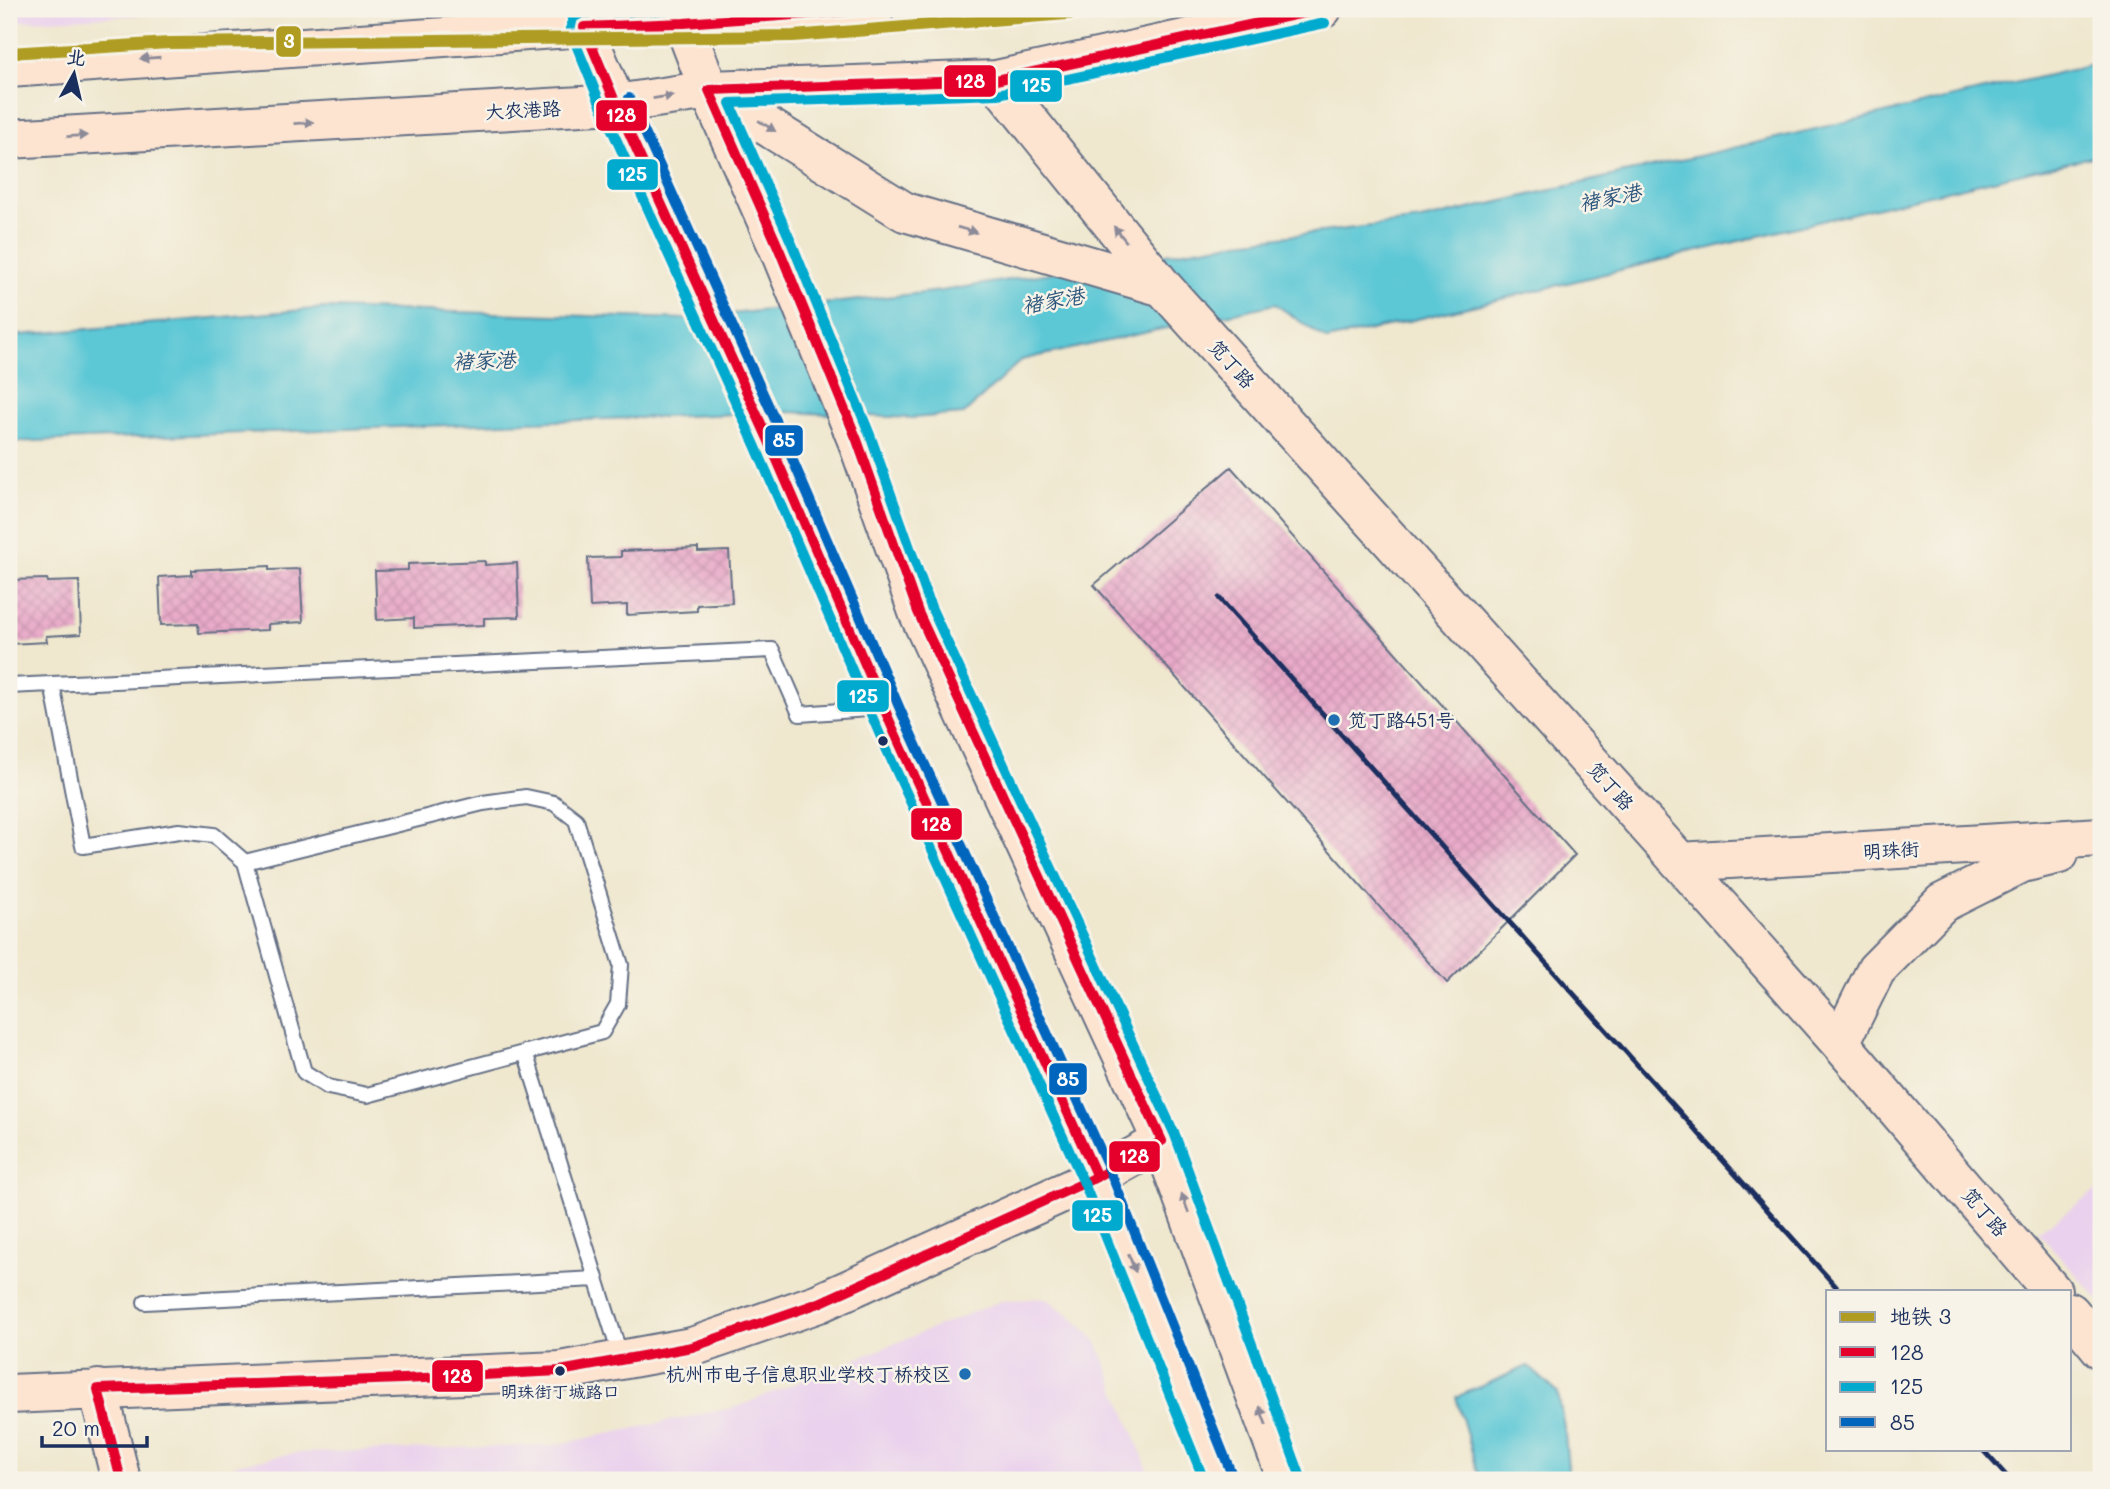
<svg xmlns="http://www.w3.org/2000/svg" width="2110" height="1489" viewBox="0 0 2110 1489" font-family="Mali,'LXGW WenKai TC',sans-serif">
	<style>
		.built { fill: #ead1ed }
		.water { fill: #5bc7d5; stroke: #3b7b9a; stroke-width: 2 }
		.building { fill: url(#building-cross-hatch) }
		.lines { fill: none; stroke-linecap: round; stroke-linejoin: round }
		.lane-casing { stroke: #656f85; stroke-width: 18 }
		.secondary-casing { stroke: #656f85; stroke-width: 42 }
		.lane { stroke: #fff; stroke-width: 14 }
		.secondary { stroke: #fde4d1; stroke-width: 38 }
		.rail { stroke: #1b2f5e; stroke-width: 5 }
		.bus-1-casing { stroke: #f7f3e8; stroke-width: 16 }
		.bus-2-casing { stroke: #f7f3e8; stroke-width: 16 }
		.bus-3-casing { stroke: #f7f3e8; stroke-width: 16 }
		.bus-1 { stroke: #e4002b; stroke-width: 10 }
		.bus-2 { stroke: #00a9ce; stroke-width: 10 }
		.bus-3 { stroke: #0065bd; stroke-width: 10 }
		.metro-1-casing { stroke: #f7f3e8; stroke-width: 18 }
		.metro-1 { stroke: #af9c21; stroke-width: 12 }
		.oneway { fill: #8c8a98 }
		.poi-dot { fill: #1f6fb2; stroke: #f7f3e8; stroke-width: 2.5 }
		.bus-dot { fill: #1b2f5e; stroke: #f7f3e8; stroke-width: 2.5 }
		.labels { text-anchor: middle; stroke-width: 5; stroke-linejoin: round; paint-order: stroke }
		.bus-label { font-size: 17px; fill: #1b2f5e; stroke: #f7f3e8 }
		.street-label { font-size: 19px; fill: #1b2f5e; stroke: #f7f3e8 }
		.poi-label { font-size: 19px; fill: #1b2f5e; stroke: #f7f3e8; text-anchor: start }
		.water-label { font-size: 21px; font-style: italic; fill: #2b557c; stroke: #f7f3e8 }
		.line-badge { stroke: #f7f3e8; stroke-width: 2.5 }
		.badge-label { font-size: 19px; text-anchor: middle; font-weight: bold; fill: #fff }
	</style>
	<defs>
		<pattern id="building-cross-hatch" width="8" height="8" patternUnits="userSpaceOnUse" patternTransform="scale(1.75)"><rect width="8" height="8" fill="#e9abc9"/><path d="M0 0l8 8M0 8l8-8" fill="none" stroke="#c793af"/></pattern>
	</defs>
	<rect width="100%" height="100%" fill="#f7f3e8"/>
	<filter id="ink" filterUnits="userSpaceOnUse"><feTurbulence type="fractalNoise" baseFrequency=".0143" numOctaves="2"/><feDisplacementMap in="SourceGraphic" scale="14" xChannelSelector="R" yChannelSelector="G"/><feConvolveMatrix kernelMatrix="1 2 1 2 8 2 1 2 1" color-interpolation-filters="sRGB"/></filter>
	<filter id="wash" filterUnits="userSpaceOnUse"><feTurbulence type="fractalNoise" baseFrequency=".00686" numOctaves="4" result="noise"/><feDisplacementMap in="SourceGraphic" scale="28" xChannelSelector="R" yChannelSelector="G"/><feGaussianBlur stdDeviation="1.57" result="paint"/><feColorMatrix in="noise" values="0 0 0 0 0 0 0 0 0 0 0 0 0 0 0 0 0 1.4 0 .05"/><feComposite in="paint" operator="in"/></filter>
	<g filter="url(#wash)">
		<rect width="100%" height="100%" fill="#efe7ce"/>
		<path class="built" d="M9 9H264L9 22Z
			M2101 1187V1302L2038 1232Z
			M1046 1298 1072 1317 1097 1342 1152 1480H224L236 1464 297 1453 554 1445 737 1407 1001 1301Z"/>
		<path class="water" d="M2101 63V155C1842 213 1586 281 1327 340L1275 304 1021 360 964 414 911 418 788 412 9 442V336L326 308 686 319 941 291 1239 242 1421 220Z
			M1528 1366 1558 1393 1565 1433 1569 1480H1480L1456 1397Z"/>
		<g id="blocks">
			<path class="building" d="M1231 467 1575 855 1447 983 1094 585Z
				M698 548V552L729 551 732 603 697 605V611L627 615V605L590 607 588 558 621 557V551Z
				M485 561V565L517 563 519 617 484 618V625L414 628V618L377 620 375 571 408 570V564Z
				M269 566V570L300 569 303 622 268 624V630L199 633 198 624 161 625 159 577 192 575V570Z
				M47 579 48 582 79 581 81 634 46 636 47 642 9 644V580Z"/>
		</g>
	</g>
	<g filter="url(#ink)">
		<use href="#blocks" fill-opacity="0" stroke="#656f85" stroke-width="2"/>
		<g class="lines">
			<g class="lane-casing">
				<path id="lane" d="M52 684 83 846 179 831 214 835 245 862 304 1072 328 1087 367 1095 602 1032 618 1004 621 965 576 820 554 803 526 797 483 803 245 862
					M9 686 772 650 800 714 881 708
					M525 1052 621 1358
					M145 1302 596 1279"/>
			</g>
			<g class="secondary-casing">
				<path id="secondary" d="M579 9 584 27 616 104 768 439 893 729 1097 1177 1219 1480
					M678 9 709 90 779 249 857 440 918 612 1162 1141 1287 1480
					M9 68 584 27 684 23 875 9
					M996 80 1163 287 1680 862 1840 1043 2052 1291
					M709 90 905 212 1163 287
					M9 139 616 104 709 90 996 80 1322 9
					M1680 862 2101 837
					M1840 1043 1876 970 1942 903 2022 863 2059 854
					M2070 1312 2101 1349
					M98 1389 121 1480
					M9 1394 560 1371 692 1347 819 1303 1097 1177 1162 1141"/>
			</g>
			<use href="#lane" class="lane"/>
			<use href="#secondary" class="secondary"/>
			<path class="rail" d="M1219 598 1840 1291
				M1982 1449 2010 1480"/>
			<g class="bus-1-casing">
				<path id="bus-1" d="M875 9 684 23 584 27 616 104 768 439 893 729 1097 1177
					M98 1389 403 1379 560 1371 692 1347 819 1303 1097 1177 1162 1141 918 612 857 440 779 249 709 90 996 80 1322 9
					M98 1389 121 1480"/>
			</g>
			<g class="bus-2-casing">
				<path id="bus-2" d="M687 9 582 13 573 18 570 30 603 110 755 445 880 735 1084 1183 1204 1480
					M1300 1475 1175 1135 931 607 870 435 792 244 730 103 998 94 1325 23"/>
			</g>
			<g class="bus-3-casing">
				<path id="bus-3" d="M583 13 687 9
					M629 98 781 433 906 723 1110 1171 1232 1475"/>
			</g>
			<use href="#bus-1" class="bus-1"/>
			<use href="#bus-2" class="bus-2"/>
			<use href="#bus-3" class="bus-3"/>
			<g class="metro-1-casing">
				<path id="metro-1" d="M9 53 169 43 793 36 1128 9"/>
			</g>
			<use href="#metro-1" class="metro-1"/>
		</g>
		<defs><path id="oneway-solid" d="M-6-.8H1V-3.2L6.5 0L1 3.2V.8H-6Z" transform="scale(1.75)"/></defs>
		<g class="oneway">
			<use href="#oneway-solid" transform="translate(150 58) rotate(176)"/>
			<use href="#oneway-solid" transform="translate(663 97) rotate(-9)"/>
			<use href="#oneway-solid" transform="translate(304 123) rotate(-3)"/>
			<use href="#oneway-solid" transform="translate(767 126) rotate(32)"/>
			<use href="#oneway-solid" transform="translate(77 136) rotate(-3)"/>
			<use href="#oneway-solid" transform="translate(967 230) rotate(16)"/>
			<use href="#oneway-solid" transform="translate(1120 234) rotate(-129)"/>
			<use href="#oneway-solid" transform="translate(1185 1203) rotate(-110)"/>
			<use href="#oneway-solid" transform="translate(1132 1263) rotate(68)"/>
			<use href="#oneway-solid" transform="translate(1263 1416) rotate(-110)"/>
		</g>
	</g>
	<g class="poi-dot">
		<circle cx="1334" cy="720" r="7"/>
		<circle cx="965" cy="1374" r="7"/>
	</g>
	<g class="bus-dot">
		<circle cx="883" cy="741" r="6"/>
		<circle cx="560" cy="1371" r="6"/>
	</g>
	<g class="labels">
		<g class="bus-label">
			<text x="560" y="1398">明珠街丁城路口</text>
		</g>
		<g class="street-label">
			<text transform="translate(523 110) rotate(-3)" y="7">大农港路</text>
			<text transform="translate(1232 364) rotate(48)" y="7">笕丁路</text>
			<text transform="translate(1611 786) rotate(48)" y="7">笕丁路</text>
			<text transform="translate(1891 850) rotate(-3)" y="7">明珠街</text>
			<text transform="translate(1985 1212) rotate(49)" y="7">笕丁路</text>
		</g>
		<g class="poi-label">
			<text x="1348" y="727">笕丁路451号</text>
			<text x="951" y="1381" text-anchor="end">杭州市电子信息职业学校丁桥校区</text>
		</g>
		<g class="water-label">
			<text transform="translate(1610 198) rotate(-11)" y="7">褚家港</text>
			<text transform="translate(1053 301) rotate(-10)" y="7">褚家港</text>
			<text transform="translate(484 361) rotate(-2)" y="7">褚家港</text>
		</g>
	</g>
	<g class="line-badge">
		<rect x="275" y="25" width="27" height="33" rx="7" fill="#af9c21"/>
		<rect x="943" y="64" width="54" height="34" rx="7" fill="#e4002b"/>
		<rect x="1009" y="69" width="54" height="34" rx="7" fill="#00a9ce"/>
		<rect x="595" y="99" width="53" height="33" rx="7" fill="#e4002b"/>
		<rect x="606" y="158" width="53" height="33" rx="7" fill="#00a9ce"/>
		<rect x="764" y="424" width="40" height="33" rx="7" fill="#0065bd"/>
		<rect x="836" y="679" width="54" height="34" rx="7" fill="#00a9ce"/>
		<rect x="910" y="807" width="53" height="34" rx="7" fill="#e4002b"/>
		<rect x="1048" y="1062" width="40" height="34" rx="7" fill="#0065bd"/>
		<rect x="1108" y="1140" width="53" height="33" rx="7" fill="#e4002b"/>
		<rect x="1071" y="1199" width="53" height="33" rx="7" fill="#00a9ce"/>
		<rect x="431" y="1359" width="53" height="34" rx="7" fill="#e4002b"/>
	</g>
	<g class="badge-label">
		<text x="289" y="48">3</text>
		<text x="970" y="88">128</text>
		<text x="1036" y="92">125</text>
		<text x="621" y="122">128</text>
		<text x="632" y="181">125</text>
		<text x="784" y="447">85</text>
		<text x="863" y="703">125</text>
		<text x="936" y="831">128</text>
		<text x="1068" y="1086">85</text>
		<text x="1134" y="1163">128</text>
		<text x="1097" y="1222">125</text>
		<text x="457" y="1383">128</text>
	</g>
	<rect width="2110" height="1489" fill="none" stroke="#f7f3e8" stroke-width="35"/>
	<rect x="1826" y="1290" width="245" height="161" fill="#f7f3e8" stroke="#9fa5b1" stroke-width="2"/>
	<rect x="1840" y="1312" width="35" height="10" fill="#af9c21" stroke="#9fa5b1" stroke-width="2"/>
	<text x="1890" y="1324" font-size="21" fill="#1b2f5e">地铁 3</text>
	<rect x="1840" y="1347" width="35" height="10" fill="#e4002b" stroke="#9fa5b1" stroke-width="2"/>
	<text x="1890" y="1360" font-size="21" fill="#1b2f5e">128</text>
	<rect x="1840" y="1382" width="35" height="10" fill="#00a9ce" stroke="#9fa5b1" stroke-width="2"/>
	<text x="1890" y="1394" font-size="21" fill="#1b2f5e">125</text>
	<rect x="1840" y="1417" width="35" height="10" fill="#0065bd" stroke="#9fa5b1" stroke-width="2"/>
	<text x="1890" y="1430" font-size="21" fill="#1b2f5e">85</text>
	<g transform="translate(74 74) rotate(8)" stroke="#f7f3e8" stroke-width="5" paint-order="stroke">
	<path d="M0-5L12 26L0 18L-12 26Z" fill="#1b2f5e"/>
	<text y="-10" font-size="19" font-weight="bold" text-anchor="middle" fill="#1b2f5e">北</text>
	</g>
	<path d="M42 1436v10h105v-10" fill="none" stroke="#1b2f5e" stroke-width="3.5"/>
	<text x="52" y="1436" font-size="21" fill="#1b2f5e" stroke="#f7f3e8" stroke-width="5" paint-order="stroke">20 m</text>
</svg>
